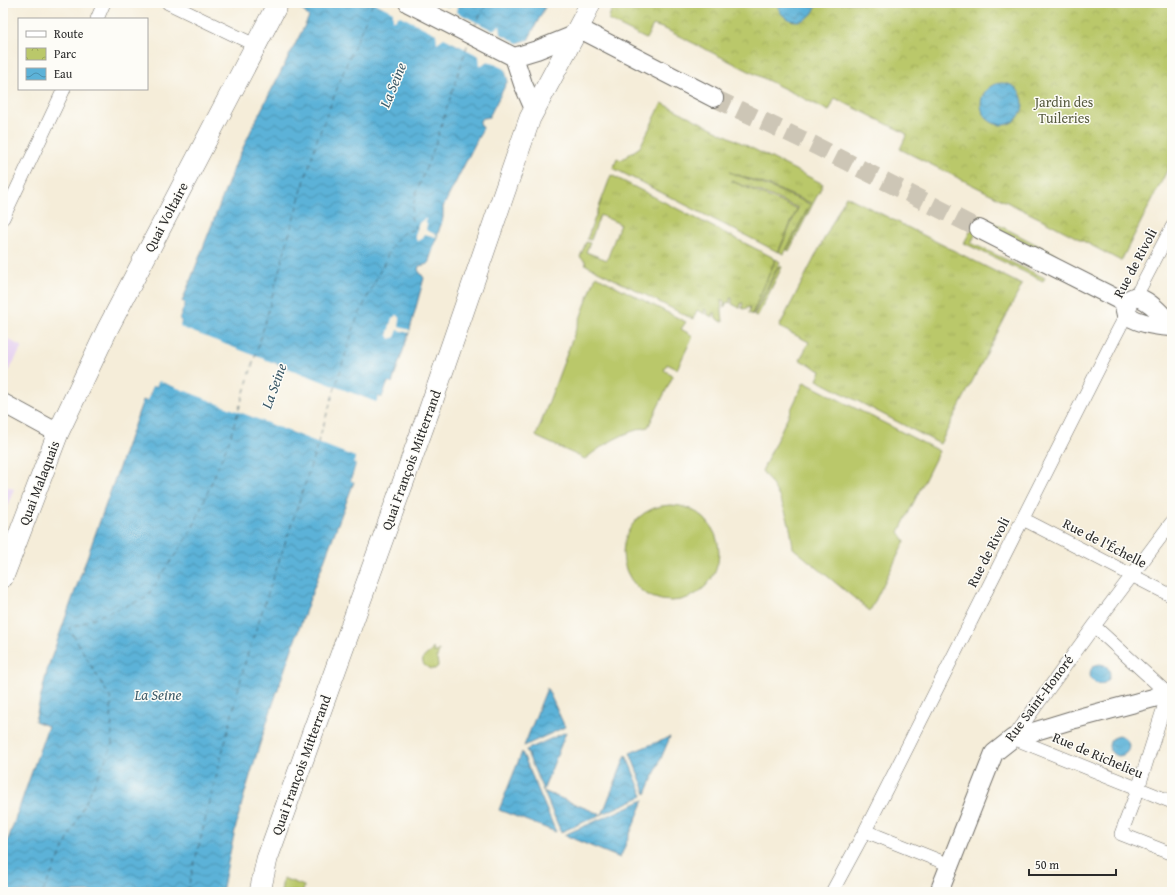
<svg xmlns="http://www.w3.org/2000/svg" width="1175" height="895" viewBox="0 0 1175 895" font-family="'Gentium Book Plus',serif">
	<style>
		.built { fill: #e6d2f0 }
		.grass { fill: url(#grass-tufts); stroke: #727a4a }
		.park { fill: url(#park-crowns); stroke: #727a4a }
		.garden { fill: #bac86a; stroke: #727a4a }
		.water { fill: url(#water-waves); stroke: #446e82 }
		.pier { fill: #f5edd9 }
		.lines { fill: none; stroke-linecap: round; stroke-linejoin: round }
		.ferry { stroke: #3c5a68; stroke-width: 1; stroke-dasharray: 5 4; stroke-linecap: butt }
		.secondary-tunnel { stroke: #cdc6b6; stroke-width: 18; stroke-dasharray: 18 9; stroke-linecap: butt }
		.street-casing { stroke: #726f68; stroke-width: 14 }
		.secondary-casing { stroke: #726f68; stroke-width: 20 }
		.primary-casing { stroke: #726f68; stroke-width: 22 }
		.street { stroke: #fff; stroke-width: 13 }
		.secondary { stroke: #fff; stroke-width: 18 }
		.primary { stroke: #fff; stroke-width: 21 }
		.labels { text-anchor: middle; stroke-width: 3; stroke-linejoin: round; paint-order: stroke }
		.park-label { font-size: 14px; fill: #565a3e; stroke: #fdfcf7 }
		.street-label { font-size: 14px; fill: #2b2b2b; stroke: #fdfcf7 }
		.water-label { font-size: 15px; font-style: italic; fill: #3c5a68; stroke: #fdfcf7 }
	</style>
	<defs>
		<pattern id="grass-tufts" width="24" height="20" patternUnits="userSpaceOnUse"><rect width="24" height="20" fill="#bac86a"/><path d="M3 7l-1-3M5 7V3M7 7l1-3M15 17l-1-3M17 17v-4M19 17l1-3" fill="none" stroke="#a0ac5c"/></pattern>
		<pattern id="park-crowns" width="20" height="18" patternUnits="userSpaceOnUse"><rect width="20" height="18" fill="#bac86a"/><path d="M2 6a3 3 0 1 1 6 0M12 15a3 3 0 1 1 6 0" fill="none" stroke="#a0ac5c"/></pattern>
		<pattern id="water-waves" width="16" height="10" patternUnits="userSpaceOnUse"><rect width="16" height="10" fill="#5cb2d8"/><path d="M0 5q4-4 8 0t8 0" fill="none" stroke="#4c91af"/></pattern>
	</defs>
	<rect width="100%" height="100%" fill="#fdfcf7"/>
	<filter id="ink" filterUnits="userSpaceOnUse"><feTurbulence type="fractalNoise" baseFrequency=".025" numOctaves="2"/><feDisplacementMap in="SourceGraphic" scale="8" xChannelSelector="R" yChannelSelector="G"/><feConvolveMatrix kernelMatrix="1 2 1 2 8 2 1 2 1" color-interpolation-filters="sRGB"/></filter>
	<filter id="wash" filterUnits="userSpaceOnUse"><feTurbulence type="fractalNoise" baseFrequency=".012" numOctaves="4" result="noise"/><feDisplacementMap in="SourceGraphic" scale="16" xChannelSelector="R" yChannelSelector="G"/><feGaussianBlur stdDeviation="0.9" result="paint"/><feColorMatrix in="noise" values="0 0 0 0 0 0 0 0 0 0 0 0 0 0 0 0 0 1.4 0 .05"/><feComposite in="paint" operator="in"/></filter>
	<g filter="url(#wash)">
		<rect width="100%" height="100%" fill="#f5edd9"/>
		<path class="built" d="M3 336 22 347 3 381Z
			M3 485 14 489 3 517Z"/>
		<path class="grass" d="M662 103 823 184 789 251 787 250 811 203 765 184 729 172 772 188 810 204 784 254 779 252 798 208 764 193 731 181 797 209 778 252 613 168 617 158 621 160 640 147Z
			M611 175 774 258 775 260 752 314 776 259 780 262 753 315 749 313 750 307 744 309 742 308 743 303H741L740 308 732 304V298H730V303L727 302 724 308V301L721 300 723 322 716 319 715 313H712L713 317 708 315 706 310 704 309 705 314 697 310 693 319 586 265 585 261 580 257 586 242 590 243 586 252 607 260 620 224 600 215 591 240 587 239Z
			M846 196 1022 285 940 444 817 380 821 371 800 360 809 342 779 327Z
			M979 215 1057 255 1054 259 982 221 971 243 1045 278 1043 281 964 243Z
			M779 266 782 267 757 317 754 316Z"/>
		<path class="park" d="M615 3H1172V161L1121 261 1043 220 900 149 907 134 835 98 829 111 665 29 653 25 646 39 608 20 610 17 609 16Z"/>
		<path class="garden" d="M596 276 686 322 681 329 693 336 677 369 667 364 664 370 673 376 648 427C624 432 605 443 585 459L537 437 536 436Z
			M804 382 939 451 899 532 905 541 870 611 793 548C790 518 781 494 762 471Z
			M623 553a48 48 0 1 1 96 0a48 48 0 1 1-96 0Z
			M433 648 434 653 439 650 437 657 438 666C434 672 429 668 424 665 419 656 429 656 433 648Z
			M283 878 304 886 303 892H281Z"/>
		<path class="water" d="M303 3H547L528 40 518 43 505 69 508 80 489 117 483 118 480 120V123L483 128 443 207V218L428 264 419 266 418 270 424 278 409 333 392 383 388 382 382 398 379 397 355 457 356 464 351 480 354 482C315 583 277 685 246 789 236 822 229 857 222 892H3V854L48 726 35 721 48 667 143 400 147 401 153 385 156 386 181 321 179 319 185 303 182 302 235 165 256 120 305 25 309 17 300 8Z
			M777 3H817C812 27 781 27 777 3Z
			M981 104a21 21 0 1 1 42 0a21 21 0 1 1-42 0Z
			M1090 674a10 10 0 1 1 20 0a10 10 0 1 1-20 0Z
			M547 688 565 727 524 746Z
			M566 732 543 791 602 815 626 755 643 796 561 832 526 750Z
			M1109 746a10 10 0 1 1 20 0a10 10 0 1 1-20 0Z
			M670 737 646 794 630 753Z
			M522 752 556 832 499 810Z
			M644 800 620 858 564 835Z"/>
		<path class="pier" d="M375 3H440L448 7 457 4V12L492 30 500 26 501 34 518 43 531 39 529 42 520 45 507 70 510 80 509 83 505 69 488 61 480 66 479 56 444 38 437 43 436 34 400 16 393 21V12Z
			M424 219H426L425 222 427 224 426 230 437 235 436 237 425 234 422 239 417 242 415 235 419 223Z
			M180 301 185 303 179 319 181 321 180 327 376 402 379 397 382 398 389 382 394 384H390L384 399H380L378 403 357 458V462L358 464 353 479 356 482 351 481 356 464 354 463 355 457 188 392 159 381 156 386H153L147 401 142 399H145L152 384H155L157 380 179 322 177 319 182 304Z
			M397 315H398L400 320 399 327 410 330 409 333 398 330 395 337 390 339 388 335V332L392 318Z"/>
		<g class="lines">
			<path class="ferry" d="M474 27 487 3
				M43 892 112 746 111 699 69 628 146 598 192 530 230 438 261 337 297 206 317 140 347 63 373 3
				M187 892 246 659 304 487 356 321 393 244 404 232 417 229 411 218 416 193 434 148 468 43"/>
		</g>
	</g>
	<g filter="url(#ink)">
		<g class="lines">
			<path class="secondary-tunnel" d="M714 98 814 145 979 229"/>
			<g class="street-casing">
				<path id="street" d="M168 3 257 46
					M97 19 104 3
					M3 218 64 89
					M1023 519 1172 596
					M1172 522 1094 626 1013 738 1172 802
					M1094 626 1168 694 1138 789 1121 834 1172 854
					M865 831 950 865
					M832 892 865 831 1112 342 1172 227"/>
			</g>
			<g class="secondary-casing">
				<path id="secondary" d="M408 3 514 57 523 84 534 109
					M514 57 537 50 584 31 714 98
					M979 229 1123 302
					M1123 302 1126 315C1141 324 1155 326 1172 327
					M1123 302 1136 296C1151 302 1161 313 1172 326
					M3 403 58 433
					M939 892 994 753 1013 738 1075 719 1172 693"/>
			</g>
			<g class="primary-casing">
				<path id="primary" d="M3 577 58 433 108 328 278 3
					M260 892 267 859 430 408 530 118 584 17 590 3"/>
			</g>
			<use href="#street" class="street"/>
			<use href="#secondary" class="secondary"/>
			<use href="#primary" class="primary"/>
		</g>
	</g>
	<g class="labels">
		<g class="park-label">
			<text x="1064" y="107">Jardin des<tspan x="1064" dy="16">Tuileries</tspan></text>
		</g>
		<g class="street-label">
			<text transform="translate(166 217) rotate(-62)" y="5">Quai Voltaire</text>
			<text transform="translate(1135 263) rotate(-62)" y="5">Rue de Rivoli</text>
			<text transform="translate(411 460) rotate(-70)" y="5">Quai François Mitterrand</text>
			<text transform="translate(39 483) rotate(-69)" y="5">Quai Malaquais</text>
			<text transform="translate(1105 543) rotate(27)" y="5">Rue de l'Échelle</text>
			<text transform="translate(988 552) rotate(-63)" y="5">Rue de Rivoli</text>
			<text transform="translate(1039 698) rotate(-53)" y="5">Rue Saint-Honoré</text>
			<text transform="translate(1098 755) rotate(23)" y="5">Rue de Richelieu</text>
			<text transform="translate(301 765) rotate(-70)" y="5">Quai François Mitterrand</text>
		</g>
		<g class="water-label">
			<text transform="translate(393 85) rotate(-68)" y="5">La Seine</text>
			<text transform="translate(274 386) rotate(-70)" y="5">La Seine</text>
			<text x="158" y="700">La Seine</text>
		</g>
	</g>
	<rect width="1175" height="895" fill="none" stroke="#fdfcf7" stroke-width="16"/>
	<rect x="18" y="18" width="130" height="72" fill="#fdfcf7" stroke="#a9a8a5"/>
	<rect x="26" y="31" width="20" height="6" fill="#ffffff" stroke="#a9a8a5"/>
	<text x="54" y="38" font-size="12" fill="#2b2b2b">Route</text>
	<rect x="26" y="48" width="20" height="12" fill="url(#park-crowns)" stroke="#a9a8a5"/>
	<text x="54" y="58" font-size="12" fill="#2b2b2b">Parc</text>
	<rect x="26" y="68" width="20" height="12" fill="url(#water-waves)" stroke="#a9a8a5"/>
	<text x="54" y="78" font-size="12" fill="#2b2b2b">Eau</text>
	<path d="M1029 869v6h87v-6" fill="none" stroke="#2b2b2b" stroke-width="2"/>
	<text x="1035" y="869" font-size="12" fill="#2b2b2b" stroke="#fdfcf7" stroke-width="3" paint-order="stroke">50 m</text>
</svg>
